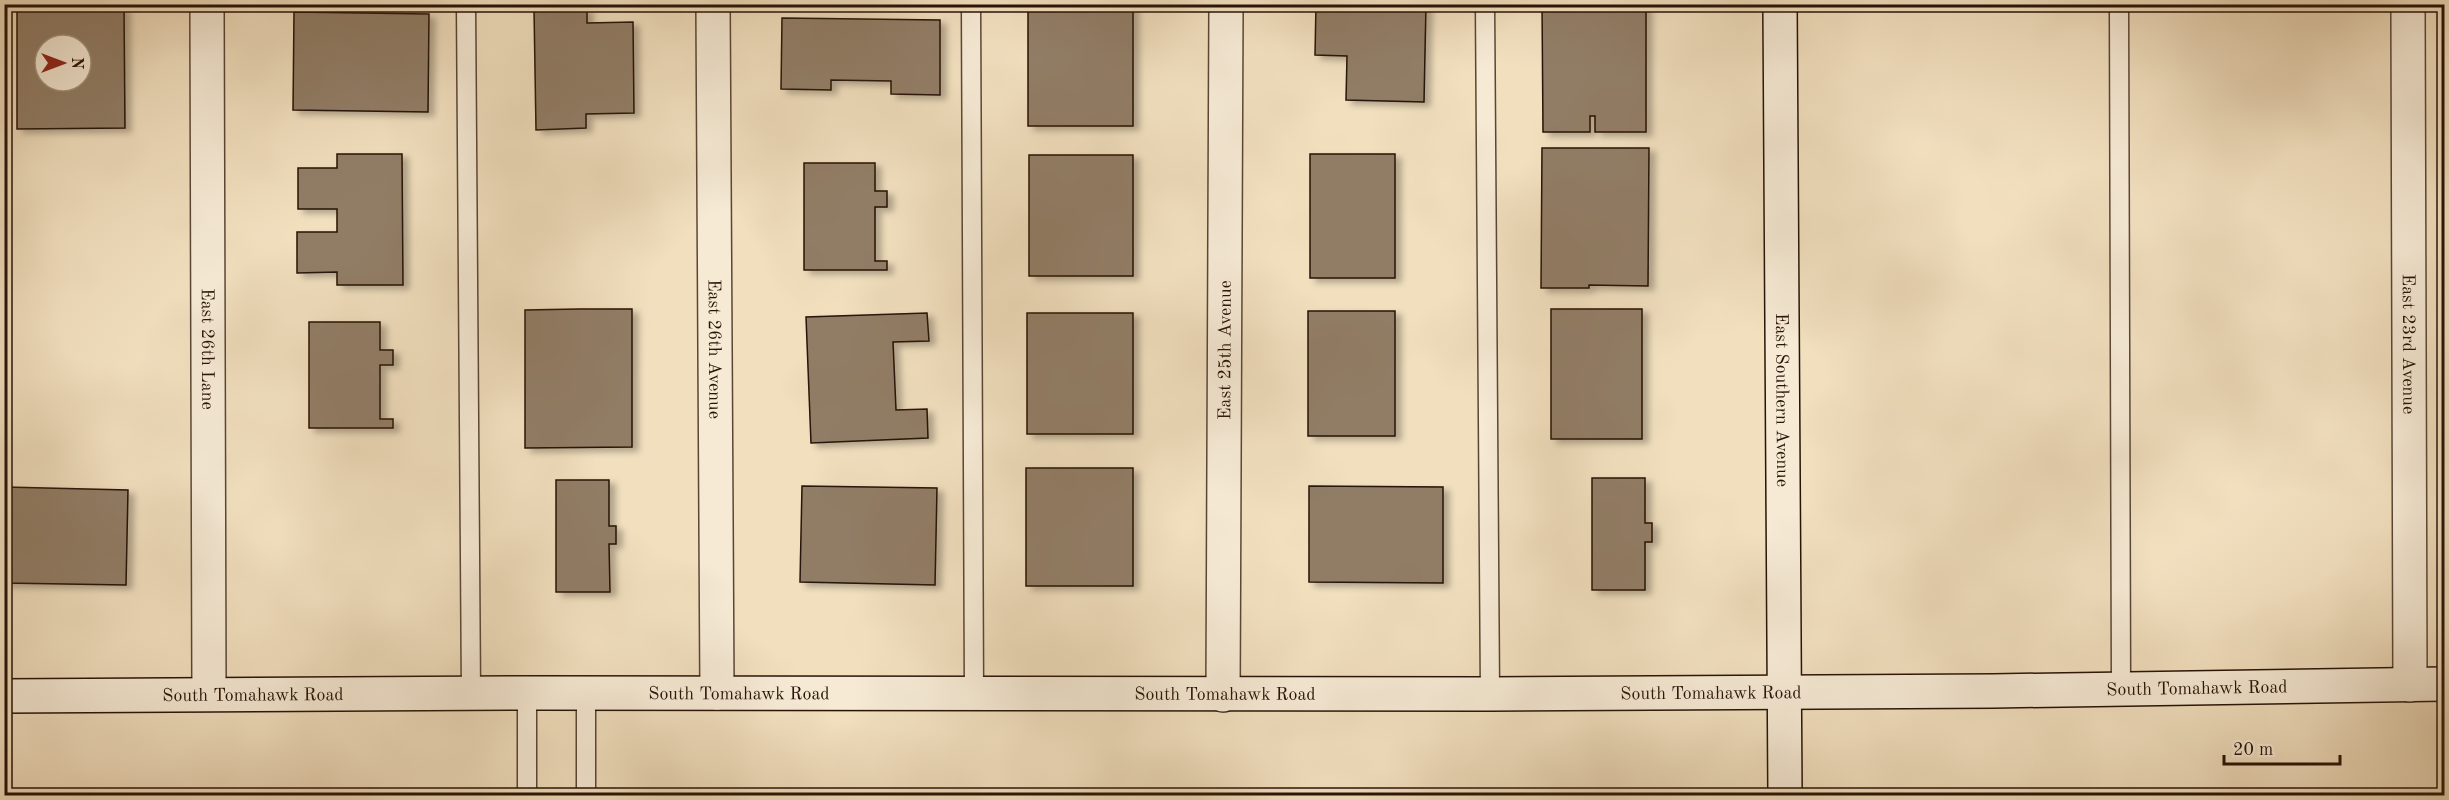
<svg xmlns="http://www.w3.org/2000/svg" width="2449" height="800" viewBox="0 0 2449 800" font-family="'Old Standard TT',serif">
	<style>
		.building { fill: #917d66; stroke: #281307; stroke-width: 1.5; fill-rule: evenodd; filter: url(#shadow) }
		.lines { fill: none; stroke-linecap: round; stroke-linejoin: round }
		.lane-casing { stroke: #5a4635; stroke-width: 21 }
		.street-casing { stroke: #5a4635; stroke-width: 36 }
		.secondary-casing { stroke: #281307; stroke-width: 36 }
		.lane { stroke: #f6ead5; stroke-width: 18 }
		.street { stroke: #f6ead5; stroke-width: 33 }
		.secondary { stroke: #f6ead5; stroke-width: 33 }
		.labels { text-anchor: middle; stroke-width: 4.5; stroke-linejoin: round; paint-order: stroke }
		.street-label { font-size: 18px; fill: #281307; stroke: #f6ead5 }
	</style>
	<defs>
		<filter id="shadow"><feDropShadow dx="6" dy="4" stdDeviation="3" flood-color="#0004"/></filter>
	</defs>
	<rect width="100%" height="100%" fill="#f1dfbe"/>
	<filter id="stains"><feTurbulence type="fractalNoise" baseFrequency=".00333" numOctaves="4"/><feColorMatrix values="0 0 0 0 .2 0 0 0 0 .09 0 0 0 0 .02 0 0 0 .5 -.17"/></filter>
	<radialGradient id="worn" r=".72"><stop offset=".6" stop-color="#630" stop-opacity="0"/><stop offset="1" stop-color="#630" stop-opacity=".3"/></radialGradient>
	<path class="building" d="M1028 4H1133V126H1028Z
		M1316 4H1426L1424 102 1346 100 1347 56 1315 55Z
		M1542 4H1590V7H1595V4H1646V132H1595V116H1590V132H1543Z
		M17 7H124L125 128 17 129ZM45 45H81V81H45Z
		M587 8V23L633 22 634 113 586 114V128L536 130 534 9Z
		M294 12 429 14 428 112 293 110Z
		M782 18 940 20V95L891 94V81L831 80V90L781 89Z
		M1542 148H1649L1648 286 1589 285V288H1541Z
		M337 154H402L403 285H337V272L297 273V232H337V209H298V168H337Z
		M1310 154H1395V278H1310Z
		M1029 155H1133V276H1029Z
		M804 163H875V191H887V207H875V261H887V270H804Z
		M579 309H632V447L525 448V310Z
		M1551 309H1642V439H1551Z
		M1308 311H1395V436H1308Z
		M927 313 929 341 893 342 896 410 927 409 928 438 811 443 806 317Z
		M1027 313H1133V434H1027Z
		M309 322H380V350H393V365H380V419H393V428H309Z
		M1026 468H1133V586H1026Z
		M1592 478H1645V523H1652V542H1645V590H1592Z
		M556 480H609V526H616V544H609L610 592H556Z
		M802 486 937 488 935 585 800 582Z
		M1309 486 1443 487V583L1309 582Z
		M4 487 128 490 126 585 4 583Z"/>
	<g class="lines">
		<g class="lane-casing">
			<path id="lane" d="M466 4 471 694
				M971 4 974 694
				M1485 4 1490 694
				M2119 4 2121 689
				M527 693V796
				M586 693V796"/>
		</g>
		<g class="street-casing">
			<g id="street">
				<path id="s1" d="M207 4 209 694"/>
				<path id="s2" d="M713 4 717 693"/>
				<path id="s3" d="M2408 4 2410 685"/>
				<path id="s4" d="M1223 695 1226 4"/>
			</g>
		</g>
		<g class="secondary-casing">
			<g id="secondary">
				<path id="s5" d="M1780 4 1785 796"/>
				<path id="s6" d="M4 696 527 693 1490 694 1993 691 2444 684"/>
			</g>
		</g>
		<use href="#lane" class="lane"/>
		<use href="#street" class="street"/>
		<use href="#secondary" class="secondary"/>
	</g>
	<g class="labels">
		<g class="street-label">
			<text dy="6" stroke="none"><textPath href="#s3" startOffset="340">East 23rd Avenue</textPath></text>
			<text dy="6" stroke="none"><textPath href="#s1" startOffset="345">East 26th Lane</textPath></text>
			<text dy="6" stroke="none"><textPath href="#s2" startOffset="345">East 26th Avenue</textPath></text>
			<text dy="6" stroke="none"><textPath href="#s4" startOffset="345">East 25th Avenue</textPath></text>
			<text dy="6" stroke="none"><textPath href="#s5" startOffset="396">East Southern Avenue</textPath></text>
			<text dy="6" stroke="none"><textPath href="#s6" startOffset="2193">South Tomahawk Road</textPath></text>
			<text dy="6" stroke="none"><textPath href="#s6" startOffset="735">South Tomahawk Road</textPath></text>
			<text dy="6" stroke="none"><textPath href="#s6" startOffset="1707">South Tomahawk Road</textPath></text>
			<text dy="6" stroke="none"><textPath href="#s6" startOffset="249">South Tomahawk Road</textPath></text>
			<text dy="6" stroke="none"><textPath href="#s6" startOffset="1221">South Tomahawk Road</textPath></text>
		</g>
	</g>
	<rect width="2449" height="800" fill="none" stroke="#f1dfbe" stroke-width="24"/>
	<rect x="6" y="6" width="2437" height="788" fill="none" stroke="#281307" stroke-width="3"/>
	<rect x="12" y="12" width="2425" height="776" fill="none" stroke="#281307" stroke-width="1.5"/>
	<g transform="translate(63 63) rotate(90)"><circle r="28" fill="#f6ead5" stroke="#a49483" stroke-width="1.5"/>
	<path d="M0-4.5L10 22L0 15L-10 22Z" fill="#8f2418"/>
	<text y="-9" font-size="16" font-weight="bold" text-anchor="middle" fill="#281307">N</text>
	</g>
	<path d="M2224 755v9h116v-9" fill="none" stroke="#281307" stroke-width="3"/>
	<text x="2233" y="755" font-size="18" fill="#281307" stroke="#f6ead5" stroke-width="4.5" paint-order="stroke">20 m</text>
	<rect width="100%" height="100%" filter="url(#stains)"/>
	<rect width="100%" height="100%" fill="url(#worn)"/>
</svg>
